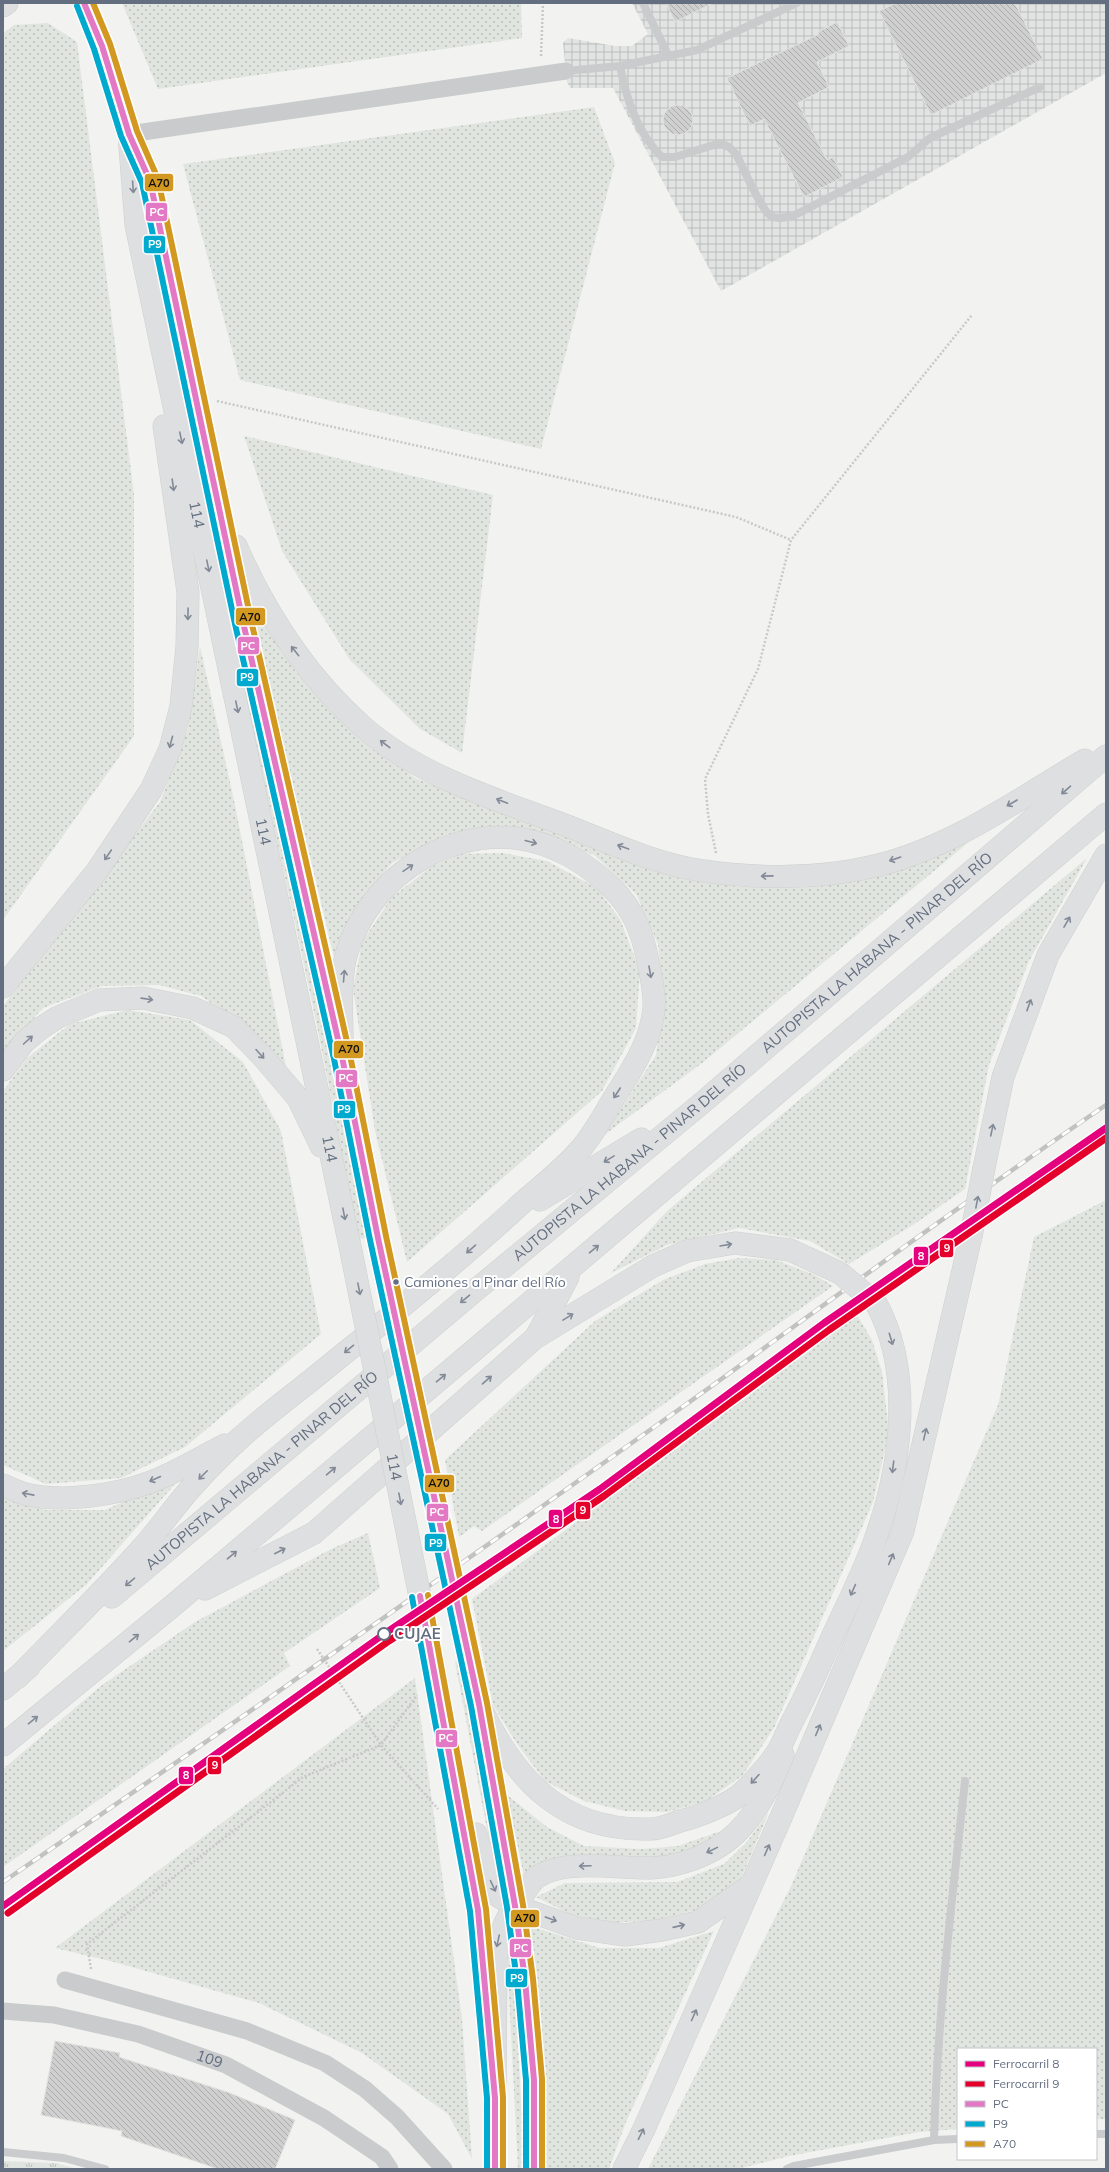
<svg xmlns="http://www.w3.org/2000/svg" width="1109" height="2172" viewBox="0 0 1109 2172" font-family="Mulish,sans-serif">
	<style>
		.industrial { fill: url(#industrial-grid) }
		.grass { fill: url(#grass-dots) }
		.park { fill: url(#park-tufts) }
		.building { fill: url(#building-back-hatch); stroke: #e2e2e0 }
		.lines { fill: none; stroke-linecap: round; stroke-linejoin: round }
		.secondary-casing { stroke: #cecfcf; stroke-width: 23 }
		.highway-casing { stroke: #cfd0cf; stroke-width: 23 }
		.path { stroke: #c8c8c9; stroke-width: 2.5; stroke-dasharray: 2 2; stroke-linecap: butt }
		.lane { stroke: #cacbcc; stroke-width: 8 }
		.street { stroke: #cacbcc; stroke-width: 17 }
		.secondary { stroke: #dedfe0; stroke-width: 22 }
		.highway { stroke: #dedfe0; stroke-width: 22 }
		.rail-casing { stroke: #c1c2c2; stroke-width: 4.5 }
		.rail { stroke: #fff; stroke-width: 3; stroke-dasharray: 9; stroke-linecap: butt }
		.highway-bridge-casing { stroke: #cfd0cf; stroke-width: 23; stroke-linecap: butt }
		.highway-bridge { stroke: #dedfe0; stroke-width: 22 }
		.bus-1-casing { stroke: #fff; stroke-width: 9 }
		.bus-2-casing { stroke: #fff; stroke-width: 9 }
		.bus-3-casing { stroke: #fff; stroke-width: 9 }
		.bus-1 { stroke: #e379c4; stroke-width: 6 }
		.bus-2 { stroke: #00a9ce; stroke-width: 6 }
		.bus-3 { stroke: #d29820; stroke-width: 6 }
		.rail-1-casing { stroke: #fff; stroke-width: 10 }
		.rail-2-casing { stroke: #fff; stroke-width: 10 }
		.rail-1 { stroke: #e5007d; stroke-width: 7 }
		.rail-2 { stroke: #e4002b; stroke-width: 7 }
		.oneway { stroke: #828a98 }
		.bus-dot { fill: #636e80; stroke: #fff; stroke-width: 1.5 }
		.stop-dot { fill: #fff; stroke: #636e80; stroke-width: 2 }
		.labels { text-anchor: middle; stroke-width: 4; stroke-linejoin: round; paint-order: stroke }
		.bus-label { font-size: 14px; fill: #636e80; stroke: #fff; text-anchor: start }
		.street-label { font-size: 15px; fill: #636e80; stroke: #fff }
		.stop-label { font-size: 15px; font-weight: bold; fill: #636e80; stroke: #fff; text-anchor: start }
		.line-badge { stroke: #fff; stroke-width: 1.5 }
		.badge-label { font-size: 11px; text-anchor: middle; font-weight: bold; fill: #fff }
		.pale-badge-label { font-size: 11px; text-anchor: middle; font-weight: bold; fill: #111 }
	</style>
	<defs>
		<pattern id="industrial-grid" width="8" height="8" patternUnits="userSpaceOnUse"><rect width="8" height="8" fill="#e2e4e3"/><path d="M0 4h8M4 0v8" fill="none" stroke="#bbbdbd"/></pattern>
		<pattern id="grass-dots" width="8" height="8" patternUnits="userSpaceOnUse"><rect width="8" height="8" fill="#e1e5df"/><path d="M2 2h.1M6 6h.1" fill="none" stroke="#babeba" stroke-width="1.8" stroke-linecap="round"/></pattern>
		<pattern id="park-tufts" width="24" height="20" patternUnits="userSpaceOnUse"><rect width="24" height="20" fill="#e1e5df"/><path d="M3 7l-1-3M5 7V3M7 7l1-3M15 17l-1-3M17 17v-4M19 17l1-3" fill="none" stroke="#babeba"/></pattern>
		<pattern id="building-back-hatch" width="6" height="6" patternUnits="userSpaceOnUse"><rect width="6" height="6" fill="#cecfce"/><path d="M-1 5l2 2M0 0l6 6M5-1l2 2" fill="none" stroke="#abacac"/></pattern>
	</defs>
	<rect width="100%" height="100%" fill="#f2f3f0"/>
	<path class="industrial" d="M632 3H1106V73L721 291 613 88H570L567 82 563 43 568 38 615 46H632L648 34Z"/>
	<path class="grass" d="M122 3H521L522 38 158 89Z
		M48 23 77 42 134 495V736L3 920V33L14 25Z
		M594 107 615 163 541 449 240 380 183 164Z
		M150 210 284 831 369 1238 356 1239C328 1059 285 880 246 702 209 539 176 375 142 212Z
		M244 436 493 495 462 753 420 729 350 660 282 551Z
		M249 602 296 672 351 731 415 778 489 808 684 879 740 887 819 884 894 868 969 842 701 1064 604 1135 656 1055 663 1000 658 944 636 894 594 855 515 827H486L445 835 392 863 355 908 334 957Z
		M200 646 235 805 289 1082 252 1032 201 996 159 985 102 986 43 1008 3 1053V1006L160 802 188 728Z
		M503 853 547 861 597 888 620 919 640 971 636 1028 602 1091 407 1262 375 1131 353 989 362 942 392 897 431 867 461 854Z
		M1087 858 1029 961 989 1065 965 1189 913 1225 849 1264 810 1241 739 1228 667 1245 611 1273 667 1211Z
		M128 1010 190 1020 243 1062 281 1131 321 1334 185 1447 121 1478 46 1484 3 1465V1091L27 1058 70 1024Z
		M1106 1200 1105 2119H1096V2049H958V2129L919 2132 789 2156 738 2169H648L791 1886 998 1405 1034 1237Z
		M739 1258 776 1260 815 1275 833 1286 482 1531 474 1526 459 1537 445 1460 595 1321 663 1280 705 1264Z
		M857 1315 872 1340 882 1372 889 1432 873 1502 774 1728 742 1776 706 1801 667 1812 625 1811 584 1801 545 1781 517 1744 493 1705 472 1599Z
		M183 1475 86 1585 3 1651V1497L46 1510H105Z
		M368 1533 380 1588 284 1653 290 1666 3 1867V1769L102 1685 195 1622 331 1549Z
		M458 1659 499 1861 488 1834 455 1662Z
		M415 1678 462 2019 472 2159 448 2114 362 2053 259 2003 114 1962 55 1948Z
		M507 1795 547 1827 584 1846 642 1849 678 1846 724 1830 694 1850 656 1857 524 1876Z
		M769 1812 740 1881 697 1910 649 1921 601 1923 568 1913 536 1897 565 1883 677 1882 724 1864 746 1843Z
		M530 1926 600 1948H659L714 1931 626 2122 609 2169H544L541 2016Z
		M512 1942 525 2169H518L507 1955Z"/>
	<path class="park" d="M3 2161 56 2163 77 2169H3Z"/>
	<path class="building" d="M666 3H713L675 22Z
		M896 3H1015L1043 59 931 115 879 11Z
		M837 22 849 46 817 62 829 87 798 103 827 160 833 157 843 177 804 197 764 119 750 126 727 78 819 34 818 32Z
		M663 120a15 15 0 1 1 30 0a15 15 0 1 1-30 0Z
		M55 2041 120 2053 119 2057 230 2093 295 2120 275 2169H218L121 2136 122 2131 41 2115Z"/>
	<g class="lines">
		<g class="secondary-casing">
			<path id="secondary" d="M84 3 102 46 129 134
				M3 6 7 3"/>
		</g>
		<g class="highway-casing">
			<g id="highway">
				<path id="s2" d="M129 134 136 225 351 1251"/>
				<path d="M135 148 150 181 243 622 342 1057 378 1238"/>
				<path d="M236 546C266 614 307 677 362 726 421 778 499 800 570 827 613 844 658 865 704 871 761 879 823 879 879 865 954 846 1020 798 1085 760"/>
				<path d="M3 987 97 871 151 790 170 749 181 706 187 647 188 592 164 426"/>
				<path d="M3 1070 24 1042 41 1028 58 1017 99 1000 143 998 193 1008 234 1027 263 1057 298 1098 321 1146"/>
				<path d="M984 1168 1003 1077 1048 955 1106 855"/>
				<path d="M540 1200 641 1139"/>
				<path d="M536 1337 568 1277"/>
				<path d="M3 1485C10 1488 18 1492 25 1494 62 1503 116 1495 151 1482 177 1472 201 1457 225 1445"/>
				<path d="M205 1589 314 1533 535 1338 653 1266 687 1251 735 1243 790 1250 840 1273"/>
				<path id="s3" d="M112 1597 477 1289 702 1103 1106 756"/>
				<path d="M466 1647 479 1704 515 1906 525 1980 534 2080V2169"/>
				<path d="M435 1672 478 1910 484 1978"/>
				<path d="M18 1677C59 1634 103 1592 143 1547 160 1528 174 1507 191 1488 206 1471 222 1455 238 1440 262 1418 289 1398 314 1378 384 1321 455 1265 522 1203 540 1187 561 1171 578 1152 594 1135 606 1110 619 1090 635 1065 652 1037 654 1007 655 993 651 976 648 962 643 934 634 910 613 889 587 863 552 842 515 838 440 831 369 881 347 952 338 980 343 1027 342 1057"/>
				<path d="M3 1689 29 1667"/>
				<path d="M479 1704C515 1780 562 1832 651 1829 661 1829 671 1824 680 1821 697 1817 731 1804 743 1792 753 1782 765 1769 774 1757 781 1748 785 1736 790 1726 804 1699 817 1672 829 1644 845 1608 865 1571 877 1534 902 1462 913 1371 876 1303"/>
				<path d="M3 1745 170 1608 1106 814"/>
				<path d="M476 1834 491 1884 498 1896 515 1906 577 1928 625 1935 662 1930 698 1922 751 1885"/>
				<path d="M494 2084 495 2169"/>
				<path d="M495 2098 496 1960C498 1936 505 1918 520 1899 525 1892 531 1882 537 1877 564 1858 619 1869 651 1868 672 1867 696 1860 715 1849 749 1830 769 1790 783 1755"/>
				<path d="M624 2169 644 2129 779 1822 903 1531 971 1236"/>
			</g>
		</g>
		<path class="path" d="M541 56 543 3
			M217 401 736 517 791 540
			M716 853 708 814 705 779 758 669 791 540 972 315
			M317 1649 381 1745 438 1809
			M91 1969 87 1944 303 1777 381 1745 417 1695"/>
		<path class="lane" d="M643 3 669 57
			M620 66C626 98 638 134 662 157H675L720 143 729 147 736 154C743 167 761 210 771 216 777 220 786 217 793 216L908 157 930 138 1040 87
			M566 71 620 66 697 50 797 3
			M1096 2134H1106
			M934 2140C937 2020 952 1901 965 1781
			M3 2152 64 2158 105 2169
			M787 2169 794 2166 934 2140 958 2139"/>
		<g class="street">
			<path d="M129 134 566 71"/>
			<path d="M65 1980 247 2031 325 2063 365 2089 397 2117 444 2169"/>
			<path id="s1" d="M3 2011 54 2015 138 2034 226 2065 324 2118 382 2157 390 2169"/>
		</g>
		<use href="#secondary" class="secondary"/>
		<use href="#highway" class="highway"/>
		<g class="rail-casing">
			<path id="rail" d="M3 1882C230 1726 456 1568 681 1408 822 1307 962 1203 1106 1105"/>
		</g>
		<use href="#rail" class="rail"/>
		<g class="highway-bridge-casing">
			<g id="highway-bridge">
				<path d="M971 1236 984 1168"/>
				<path d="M378 1238 466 1647"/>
				<path id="s4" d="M351 1251 435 1672"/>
				<path d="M840 1273 876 1303"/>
			</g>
		</g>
		<use href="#highway-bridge" class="highway-bridge"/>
		<g class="bus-1-casing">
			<path id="bus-1" d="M84 3 102 46 129 134 150 181 243 622 342 1057 378 1238 479 1704 515 1906 525 1980 534 2080V2169
				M420 1596 478 1910 495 2098V2169"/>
		</g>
		<g class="bus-2-casing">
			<path id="bus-2" d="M77 6 94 49 121 136 142 183 235 624 334 1059 370 1240 471 1706 507 1907 517 1981 526 2080V2169
				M412 1597 470 1911 487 2098V2169"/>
		</g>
		<g class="bus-3-casing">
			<path id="bus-3" d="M93 3 110 44 137 131 158 179 251 620 350 1055 386 1236 487 1703 523 1905 533 1979 542 2079V2169
				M428 1595 486 1909 503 2097V2169"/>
		</g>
		<use href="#bus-1" class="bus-1"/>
		<use href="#bus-2" class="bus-2"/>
		<use href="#bus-3" class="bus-3"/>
		<g class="rail-1-casing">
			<path id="rail-1" d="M3 1906 384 1634 600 1489 824 1323 1106 1128"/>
		</g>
		<g class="rail-2-casing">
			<path id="rail-2" d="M8 1913 389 1641 604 1496 829 1330 1106 1138"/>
		</g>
		<use href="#rail-1" class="rail-1"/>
		<use href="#rail-2" class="rail-2"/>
	</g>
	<defs><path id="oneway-shaft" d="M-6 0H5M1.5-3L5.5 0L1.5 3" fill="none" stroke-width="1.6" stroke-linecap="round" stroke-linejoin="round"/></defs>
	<g class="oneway">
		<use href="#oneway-shaft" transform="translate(133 187) rotate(86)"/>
		<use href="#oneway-shaft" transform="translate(181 438) rotate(78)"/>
		<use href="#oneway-shaft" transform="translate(173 485) rotate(82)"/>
		<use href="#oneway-shaft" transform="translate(208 566) rotate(78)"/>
		<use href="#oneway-shaft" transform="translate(188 614) rotate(91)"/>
		<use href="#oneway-shaft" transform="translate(295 651) rotate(-128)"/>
		<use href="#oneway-shaft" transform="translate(237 707) rotate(78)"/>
		<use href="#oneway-shaft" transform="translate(171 742) rotate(105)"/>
		<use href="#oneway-shaft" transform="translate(385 744) rotate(-143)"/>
		<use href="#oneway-shaft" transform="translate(1066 790) rotate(139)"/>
		<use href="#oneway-shaft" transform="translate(502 801) rotate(-159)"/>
		<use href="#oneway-shaft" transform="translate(1012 803) rotate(150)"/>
		<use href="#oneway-shaft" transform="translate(531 842) rotate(15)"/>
		<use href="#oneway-shaft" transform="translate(623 847) rotate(-160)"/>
		<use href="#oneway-shaft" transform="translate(108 855) rotate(124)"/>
		<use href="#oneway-shaft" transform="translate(895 859) rotate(161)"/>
		<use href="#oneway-shaft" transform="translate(408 868) rotate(-34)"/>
		<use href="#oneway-shaft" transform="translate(767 876) rotate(179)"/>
		<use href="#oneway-shaft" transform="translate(1067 922) rotate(-60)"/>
		<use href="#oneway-shaft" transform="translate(650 972) rotate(80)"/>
		<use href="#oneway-shaft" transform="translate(344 976) rotate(-85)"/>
		<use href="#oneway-shaft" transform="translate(147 999) rotate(8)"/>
		<use href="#oneway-shaft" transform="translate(1029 1005) rotate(-70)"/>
		<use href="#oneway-shaft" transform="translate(28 1040) rotate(-42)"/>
		<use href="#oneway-shaft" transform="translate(260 1054) rotate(48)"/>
		<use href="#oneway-shaft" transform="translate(617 1093) rotate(123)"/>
		<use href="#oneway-shaft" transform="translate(992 1130) rotate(-78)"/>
		<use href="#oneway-shaft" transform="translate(609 1159) rotate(149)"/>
		<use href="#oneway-shaft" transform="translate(977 1202) rotate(-79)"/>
		<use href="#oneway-shaft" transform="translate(344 1214) rotate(79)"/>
		<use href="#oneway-shaft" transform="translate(726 1245) rotate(-10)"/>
		<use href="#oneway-shaft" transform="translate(471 1249) rotate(139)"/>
		<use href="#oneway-shaft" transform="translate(594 1249) rotate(-40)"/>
		<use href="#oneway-shaft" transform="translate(359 1289) rotate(79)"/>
		<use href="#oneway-shaft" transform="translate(465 1299) rotate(140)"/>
		<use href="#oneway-shaft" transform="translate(568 1317) rotate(-32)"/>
		<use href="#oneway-shaft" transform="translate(891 1339) rotate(73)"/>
		<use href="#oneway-shaft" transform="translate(349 1349) rotate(141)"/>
		<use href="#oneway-shaft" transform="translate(441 1378) rotate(-40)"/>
		<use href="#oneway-shaft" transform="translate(487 1380) rotate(-41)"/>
		<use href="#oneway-shaft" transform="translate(925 1434) rotate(-77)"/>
		<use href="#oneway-shaft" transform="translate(893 1467) rotate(97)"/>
		<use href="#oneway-shaft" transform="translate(331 1471) rotate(-40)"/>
		<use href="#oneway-shaft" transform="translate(203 1475) rotate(135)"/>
		<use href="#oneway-shaft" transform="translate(155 1479) rotate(156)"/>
		<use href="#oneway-shaft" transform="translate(28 1494) rotate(-169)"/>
		<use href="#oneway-shaft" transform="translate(400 1499) rotate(79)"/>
		<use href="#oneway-shaft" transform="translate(280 1551) rotate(-27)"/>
		<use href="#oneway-shaft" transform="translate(232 1555) rotate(-40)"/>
		<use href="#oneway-shaft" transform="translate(891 1559) rotate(-67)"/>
		<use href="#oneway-shaft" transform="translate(130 1582) rotate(140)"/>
		<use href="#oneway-shaft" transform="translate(853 1590) rotate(114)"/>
		<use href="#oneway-shaft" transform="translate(134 1638) rotate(-39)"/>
		<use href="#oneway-shaft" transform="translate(33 1720) rotate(-39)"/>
		<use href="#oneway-shaft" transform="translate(818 1730) rotate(-67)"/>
		<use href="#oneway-shaft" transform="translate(755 1779) rotate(132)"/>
		<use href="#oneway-shaft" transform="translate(712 1850) rotate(154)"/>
		<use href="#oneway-shaft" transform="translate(767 1850) rotate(-66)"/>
		<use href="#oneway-shaft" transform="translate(585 1866) rotate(178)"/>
		<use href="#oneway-shaft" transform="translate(493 1886) rotate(65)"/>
		<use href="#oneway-shaft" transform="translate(551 1919) rotate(20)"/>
		<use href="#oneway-shaft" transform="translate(679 1926) rotate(-13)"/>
		<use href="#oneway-shaft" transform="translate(498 1941) rotate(102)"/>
		<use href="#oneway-shaft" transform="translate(694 2015) rotate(-66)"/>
		<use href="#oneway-shaft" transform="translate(641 2134) rotate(-64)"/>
	</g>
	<circle class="bus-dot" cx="396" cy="1282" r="3.5"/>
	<circle class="stop-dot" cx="384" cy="1634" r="6"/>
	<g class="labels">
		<g class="bus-label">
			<text x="404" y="1287">Camiones a Pinar del Río</text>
		</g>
		<g class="street-label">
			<text dy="5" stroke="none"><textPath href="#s2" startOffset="387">114</textPath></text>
			<text dy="5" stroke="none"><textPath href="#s2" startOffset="711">114</textPath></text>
			<text dy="5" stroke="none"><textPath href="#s3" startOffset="1000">AUTOPISTA LA HABANA - PINAR DEL RÍO</textPath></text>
			<text dy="5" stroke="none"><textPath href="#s2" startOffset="1035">114</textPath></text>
			<text dy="5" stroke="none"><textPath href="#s3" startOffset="676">AUTOPISTA LA HABANA - PINAR DEL RÍO</textPath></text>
			<text dy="5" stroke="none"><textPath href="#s4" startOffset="220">114</textPath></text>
			<text dy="5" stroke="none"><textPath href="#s3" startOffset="196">AUTOPISTA LA HABANA - PINAR DEL RÍO</textPath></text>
			<text dy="5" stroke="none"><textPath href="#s1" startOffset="213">109</textPath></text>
		</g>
		<g class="stop-label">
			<text x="394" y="1639">CUJAE</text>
		</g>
	</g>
	<g class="line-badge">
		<rect x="144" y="173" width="30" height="19" rx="4" fill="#d29820"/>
		<rect x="145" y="202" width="23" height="20" rx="4" fill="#e379c4"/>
		<rect x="143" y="235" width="23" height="19" rx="4" fill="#00a9ce"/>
		<rect x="235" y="607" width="31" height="19" rx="4" fill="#d29820"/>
		<rect x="237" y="636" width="23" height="19" rx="4" fill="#e379c4"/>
		<rect x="236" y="668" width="23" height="19" rx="4" fill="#00a9ce"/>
		<rect x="333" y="1040" width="31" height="19" rx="4" fill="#d29820"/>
		<rect x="335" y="1069" width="23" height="19" rx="4" fill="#e379c4"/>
		<rect x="333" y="1100" width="23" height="19" rx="4" fill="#00a9ce"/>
		<rect x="939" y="1239" width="15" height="19" rx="4" fill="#e4002b"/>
		<rect x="913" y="1246" width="16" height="20" rx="4" fill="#e5007d"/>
		<rect x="424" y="1474" width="31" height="19" rx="4" fill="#d29820"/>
		<rect x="575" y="1501" width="16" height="19" rx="4" fill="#e4002b"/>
		<rect x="426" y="1503" width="23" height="19" rx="4" fill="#e379c4"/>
		<rect x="548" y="1509" width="15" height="19" rx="4" fill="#e5007d"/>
		<rect x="424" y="1533" width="23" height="19" rx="4" fill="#00a9ce"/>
		<rect x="435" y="1729" width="23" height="19" rx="4" fill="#e379c4"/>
		<rect x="207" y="1756" width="15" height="19" rx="4" fill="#e4002b"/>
		<rect x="178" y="1766" width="16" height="19" rx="4" fill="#e5007d"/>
		<rect x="510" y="1909" width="30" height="19" rx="4" fill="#d29820"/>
		<rect x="509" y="1938" width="23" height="20" rx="4" fill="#e379c4"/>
		<rect x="505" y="1968" width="23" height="20" rx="4" fill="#00a9ce"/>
	</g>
	<g class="badge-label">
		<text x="157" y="216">PC</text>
		<text x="155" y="248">P9</text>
		<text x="248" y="650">PC</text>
		<text x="247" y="681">P9</text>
		<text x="346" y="1082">PC</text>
		<text x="344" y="1113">P9</text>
		<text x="947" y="1252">9</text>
		<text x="921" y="1260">8</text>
		<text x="583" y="1514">9</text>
		<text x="437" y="1516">PC</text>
		<text x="556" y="1523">8</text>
		<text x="436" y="1547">P9</text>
		<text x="446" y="1742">PC</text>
		<text x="215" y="1769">9</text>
		<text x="186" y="1779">8</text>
		<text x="521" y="1952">PC</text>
		<text x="517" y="1982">P9</text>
	</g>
	<g class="pale-badge-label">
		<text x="159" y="187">A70</text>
		<text x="250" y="621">A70</text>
		<text x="349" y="1053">A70</text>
		<text x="439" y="1487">A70</text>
		<text x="525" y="1922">A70</text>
	</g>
	<rect width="1109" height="2172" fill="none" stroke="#636e80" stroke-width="8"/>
	<rect x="957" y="2048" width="140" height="112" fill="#ffffff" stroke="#c1c5cc"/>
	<rect x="965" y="2061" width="20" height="6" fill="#e5007d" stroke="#c1c5cc"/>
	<text x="993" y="2068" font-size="12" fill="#636e80">Ferrocarril 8</text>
	<rect x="965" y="2081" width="20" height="6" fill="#e4002b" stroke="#c1c5cc"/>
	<text x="993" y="2088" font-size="12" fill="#636e80">Ferrocarril 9</text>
	<rect x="965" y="2101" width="20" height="6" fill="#e379c4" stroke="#c1c5cc"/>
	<text x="993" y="2108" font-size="12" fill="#636e80">PC</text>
	<rect x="965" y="2121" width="20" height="6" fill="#00a9ce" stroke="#c1c5cc"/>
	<text x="993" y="2128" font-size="12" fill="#636e80">P9</text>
	<rect x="965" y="2141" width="20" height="6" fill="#d29820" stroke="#c1c5cc"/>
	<text x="993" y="2148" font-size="12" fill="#636e80">A70</text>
</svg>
